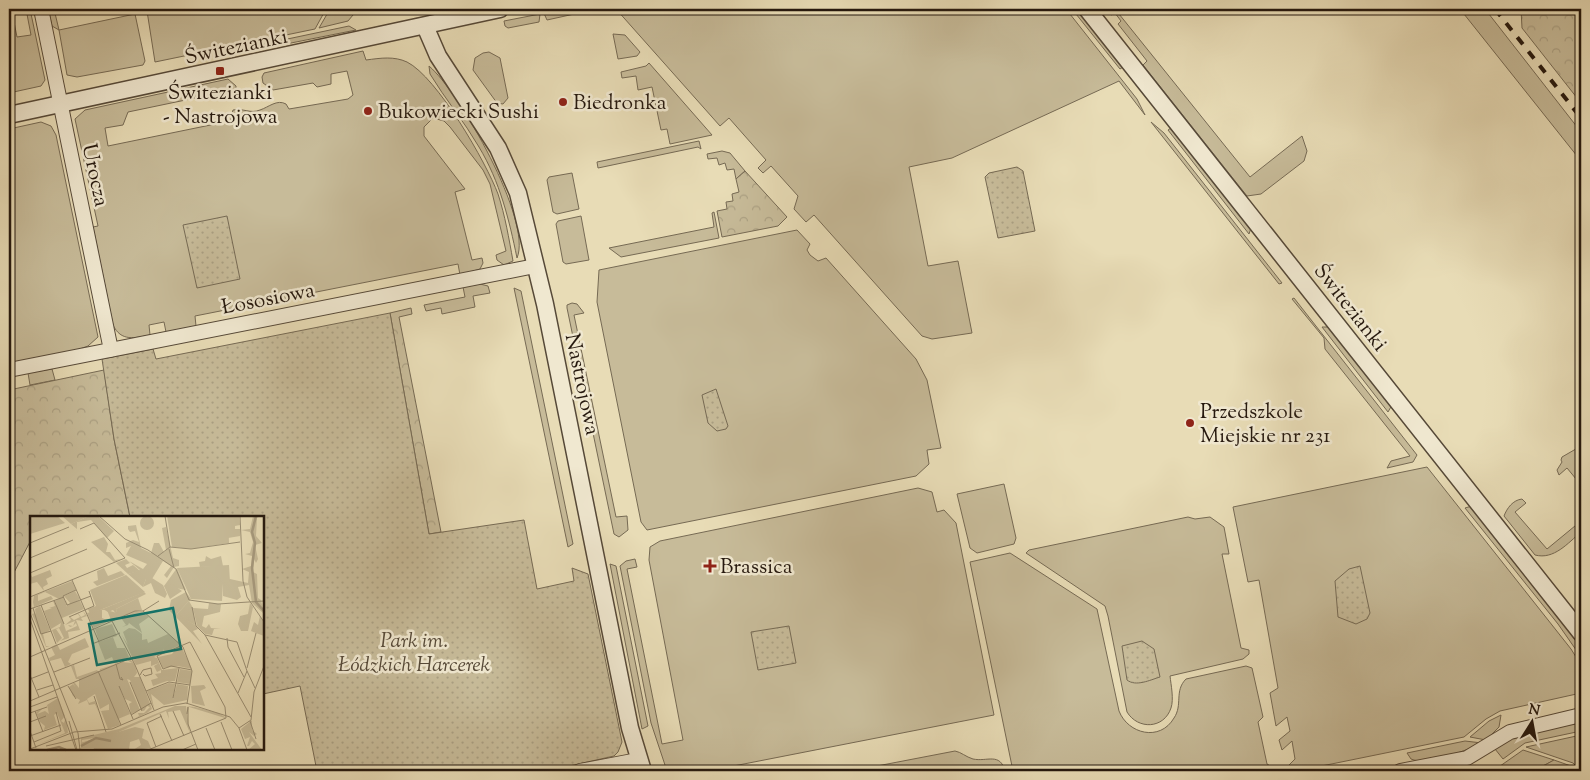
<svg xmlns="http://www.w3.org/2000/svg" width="1590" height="780" viewBox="0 0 1590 780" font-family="'Sorts Mill Goudy',serif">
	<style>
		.grass { fill: #c7bb99; stroke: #766a54 }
		.forest { fill: url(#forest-crowns); stroke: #766a54 }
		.park { fill: url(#park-dots); stroke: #766a54 }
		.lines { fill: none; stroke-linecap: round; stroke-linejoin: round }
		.minor-casing { stroke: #564938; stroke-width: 16 }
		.tertiary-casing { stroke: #564938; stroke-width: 19 }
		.minor { stroke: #f0e8d0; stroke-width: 14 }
		.tertiary { stroke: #f0e8d0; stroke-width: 16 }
		.rail { stroke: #25180e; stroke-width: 4; stroke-dasharray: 9 9; stroke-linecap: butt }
		.poi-dot { fill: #8f2418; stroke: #f0e8d0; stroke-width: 2 }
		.labels { text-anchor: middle; stroke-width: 5; stroke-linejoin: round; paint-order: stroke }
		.street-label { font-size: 21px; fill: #25180e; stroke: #f0e8d0 }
		.poi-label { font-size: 21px; fill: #25180e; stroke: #f0e8d0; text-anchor: start }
		.park-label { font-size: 21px; font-style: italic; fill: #564938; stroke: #f0e8d0 }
		.inset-river { fill: none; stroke: #a6997d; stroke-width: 2.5 }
		.inset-road { fill: none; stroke: #9a8e73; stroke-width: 1 }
		.view { fill: #0f766e; fill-opacity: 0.15; stroke: #0f766e; stroke-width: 2.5 }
		.inset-edge { fill: none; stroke: #25180e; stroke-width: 2.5 }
	</style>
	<defs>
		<pattern id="forest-crowns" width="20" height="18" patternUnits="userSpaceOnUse" patternTransform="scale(1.25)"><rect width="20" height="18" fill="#c7bb99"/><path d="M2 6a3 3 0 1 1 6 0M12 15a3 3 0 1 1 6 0" fill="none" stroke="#aba083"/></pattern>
		<pattern id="park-dots" width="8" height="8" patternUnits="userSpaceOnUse" patternTransform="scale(1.25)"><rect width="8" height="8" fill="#c7bb99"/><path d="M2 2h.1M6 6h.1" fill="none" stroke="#aba083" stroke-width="1.8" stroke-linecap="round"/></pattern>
	</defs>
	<rect width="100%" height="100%" fill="#e8dcb6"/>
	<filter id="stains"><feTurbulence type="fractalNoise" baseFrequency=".004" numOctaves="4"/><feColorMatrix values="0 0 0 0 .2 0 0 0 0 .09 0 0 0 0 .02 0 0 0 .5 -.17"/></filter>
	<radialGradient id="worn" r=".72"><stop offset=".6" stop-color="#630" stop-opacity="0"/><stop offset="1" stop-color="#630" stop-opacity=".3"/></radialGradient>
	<path class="grass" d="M26 9H30L45 80 41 86 9 93V22H14L17 37 31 35Z
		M48 9H54L59 30 135 14 145 61 143 65 77 77 67 75 59 30 52 26Z
		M160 9H326L315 29 155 62 147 11Z
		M330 9H354L353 15 348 21 319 28Z
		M542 9H597L547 20Z
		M616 9H1066L1137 99 1145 115 1119 81 952 158 909 167 928 266 958 261 972 333 932 339 922 336 814 215 806 222 794 209 798 196 771 166 763 173 758 168 766 160 729 118 720 126Z
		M1072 9H1076L1123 67 1120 69Z
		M1106 9H1115L1250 177 1302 136 1307 151 1304 161 1261 194 1247 196 1143 65 1147 61 1118 24 1121 21 1115 13 1111 15Z
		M1460 9H1485L1581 132V161Z
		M540 14 539 22 508 28 505 26 504 21Z
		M349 26 356 30 276 46 259 45Z
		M613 34 625 35 640 52 637 56 618 59Z
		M363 51 366 60C381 58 394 56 407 62 437 77 486 162 498 194 505 215 509 239 513 261L504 265 497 260 496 255 506 251 490 184 483 170 450 127 444 121 433 118 424 127V136L465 189 455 192 472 260 482 258 483 263 480 269 460 275 458 264 195 316 196 326 166 332 164 322 149 325 150 335C135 338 121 342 113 325L93 227 98 226 75 119 85 110 228 79 236 86V94L232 98 224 92 128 112 123 125 105 128 108 146 230 121 233 110C244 108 250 114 260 110 269 107 277 99 286 104L289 109 348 99 353 95 347 71 331 74V84L317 87 313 83 273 90 263 83 262 77 264 73Z
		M489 52 500 58 508 98 503 104 497 103 473 70 475 58 483 53Z
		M649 63 712 135 670 144 667 129 661 130 652 87 638 90 636 76 622 78 621 72 646 66Z
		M429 66C459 91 533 221 517 258 509 219 500 182 479 147 464 121 445 99 430 74Z
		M41 122 51 126 56 135 98 337 88 346 77 350 9 363V129Z
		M1151 122 1164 133 1282 283 1279 284Z
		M1171 128 1251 228 1249 234 1168 130Z
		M699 141 701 149 698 147 598 168 597 162Z
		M722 151 730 153 745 171 736 179 734 169 727 170 725 163 719 165 717 158 708 159 707 154Z
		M572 173 579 209 557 214 553 212 547 180 549 177Z
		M714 212 719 238 621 257 609 248 714 227 712 213Z
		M581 216 589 260 566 264 563 262 556 224 558 221Z
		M797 230 810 244 807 250 810 255 818 261 826 258 916 359 927 380 941 448 927 450 929 464 916 476 647 530 641 522 597 302 599 270Z
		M480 284 488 286 490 293 473 296 475 307 442 314 441 308 426 311 424 305 465 297 463 287Z
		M514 288 521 291 573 544 568 547Z
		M1294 298 1417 455 1413 462 1387 468 1391 461 1410 456 1325 349 1324 338 1292 299Z
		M572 303 577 304 584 313 574 315 616 517 627 516 628 530 619 537 614 534 567 308V305Z
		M1322 327H1329L1392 405 1388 412Z
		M52 369 55 380 30 385 28 373Z
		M1581 446V485L1567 468 1559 475 1557 470 1562 462 1561 460 1562 457Z
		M1427 467 1571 649 1581 665V693L1500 711 1486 719 1464 737 1297 771H1286V768L1295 759 1292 741 1282 750 1279 740 1290 731 1287 717 1276 726 1270 693 1278 688 1259 580 1248 582 1233 507Z
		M1004 484 1016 538 1014 544 977 553 970 548 957 494Z
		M918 488 932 492 937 512 944 510 956 523 994 715 708 771H667L651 723 620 566 626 561 635 559 637 567 627 569 662 744 683 740 649 560 650 547 660 541Z
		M1522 499 1526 503 1515 512 1547 549 1581 521V532C1568 543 1554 560 1535 555L1504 516C1507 508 1513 500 1522 499Z
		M1472 506 1568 628 1581 650V657L1558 624 1465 508Z
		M1188 517 1195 519 1210 517 1224 527 1229 554H1222L1241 648 1249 650V654L1243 659 1170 676C1171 685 1174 699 1171 708 1164 729 1138 730 1127 712L1108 616 1105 606 1026 553 1029 550Z
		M1010 553 1097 609 1119 711C1128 734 1160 742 1174 718 1183 705 1174 691 1186 679L1246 666 1252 668 1263 717 1258 722 1267 764 1272 767 1274 771H1013L970 562Z
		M610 564 616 566 648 726 642 729Z
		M1501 715 1499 727 1486 740 1470 737 1489 721Z
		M1581 722V731L1525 743 1503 759 1495 749 1518 735Z
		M1581 735V771L1573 763 1526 747Z
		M1465 741 1482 743C1468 750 1426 766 1411 759L1407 753Z
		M1523 750 1554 760 1534 771H1493Z
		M955 751C961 752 966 757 973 759 987 762 1000 752 1005 771H851Z"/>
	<path class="forest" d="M1521 9H1581V103L1522 28Z
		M745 171 787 217 778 226 722 237 717 211 727 209 726 202 733 201 732 194 739 192 736 179Z
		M411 308 412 314 399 317 441 532 429 534 390 313Z
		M104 370 114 439 130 517 31 518V540L9 582V390Z
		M1554 760 1571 766 1577 771H1534Z"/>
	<path class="park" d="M1017 167 1023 171 1035 231 998 238 985 177 989 173Z
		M227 216 240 279 197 288 183 225Z
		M390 313 429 534 524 520 537 589 574 581 572 568 588 574 622 742 618 752 614 756 547 771H317L300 686 263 694 262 518 130 517 114 439 102 359 153 349 156 359Z
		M716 389 728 426 726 429 717 431 708 423 702 395Z
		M1360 566 1370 613 1367 619 1356 624 1338 617 1335 581 1349 569Z
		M789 626 796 663 758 670 751 632Z
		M1142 641 1154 649 1160 677C1150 680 1136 687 1127 680L1122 646Z"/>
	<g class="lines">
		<g class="minor-casing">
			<path id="minor" d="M41 9 111 350
				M9 370 535 266
				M580 771 638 760
				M1400 771 1467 758 1510 732 1581 715"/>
		</g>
		<g class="tertiary-casing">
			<path id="tertiary" d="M1087 9 1581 633
				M425 26 438 56 498 148 518 193 545 304 630 728 643 771
				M9 115 500 9"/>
		</g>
		<use href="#minor" class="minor"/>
		<use href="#tertiary" class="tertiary"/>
		<path class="rail" d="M1495 9 1581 118"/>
	</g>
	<g class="poi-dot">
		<rect x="215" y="66" width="10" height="10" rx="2.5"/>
		<circle cx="563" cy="102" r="5"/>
		<circle cx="368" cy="111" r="5"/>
		<circle cx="1190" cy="423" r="5"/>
		<path d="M707.5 558.5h5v5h5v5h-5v5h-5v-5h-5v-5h5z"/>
	</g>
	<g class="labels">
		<g class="street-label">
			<text transform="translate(236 46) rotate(-12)" y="7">Świtezianki</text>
			<text transform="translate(96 175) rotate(78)" y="7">Urocza</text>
			<text transform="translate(268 298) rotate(-11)" y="7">Łososiowa</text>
			<text transform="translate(1351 307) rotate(52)" y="7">Świtezianki</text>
			<text transform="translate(583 384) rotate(78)" y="7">Nastrojowa</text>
		</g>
		<g class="poi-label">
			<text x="220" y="99" text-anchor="middle">Świtezianki<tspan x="220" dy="24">- Nastrojowa</tspan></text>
			<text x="573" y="109">Biedronka</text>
			<text x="378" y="118">Bukowiecki Sushi</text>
			<text x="1200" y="418">Przedszkole<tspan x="1200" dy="24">Miejskie nr 231</tspan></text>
			<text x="720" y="573">Brassica</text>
		</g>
		<g class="park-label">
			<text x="414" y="647">Park im.<tspan x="414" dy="24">Łódzkich Harcerek</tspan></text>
		</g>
	</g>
	<g transform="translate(30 516)">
		<rect width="234" height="234" fill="#e8dcb6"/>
		<path d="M110 7a7 7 0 1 1 14 0a7 7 0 1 1-14 0ZM209 0 210 9 205 10V13H210V20L198 22V1ZM96 43 100 47 95 49 97 52 103 49 110 55 98 58 86 47ZM74 52 78 60 91 55 95 59 67 70 63 66 68 64 67 55ZM147 52 156 74 134 70ZM20 54 22 60 16 63 18 68 13 71 14 75 7 66 0 68V57L2 61ZM122 62 133 69 137 78 135 82 125 77 121 67 113 71 116 63ZM42 65 46 74 33 80 37 91 36 84 38 89 40 87 34 80 45 75 50 83 47 85H50L54 93 32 102 36 115 47 110 46 107 43 110 40 111 38 109 43 110 45 105 35 109 41 104 39 100 44 104 50 101 48 98 43 99 48 97 51 101 55 99 53 95 57 100 51 102 53 105 46 104 50 114 38 116 39 122 30 125 34 122 29 112 26 113 32 122 27 127 22 114 30 111 31 107 21 113 14 95 22 92H19L25 90 23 85H24L27 90 25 85 29 83 15 76 8 79V85L21 80 23 83 4 91 3 86 4 80ZM108 82 112 94 81 104 77 94H72V102L79 105 64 112 57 97 73 93 87 97 86 93ZM159 85 163 92 178 93 179 87 191 88 190 96 174 100 172 110 176 112 179 108 181 112 191 113H184L182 119 175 118 167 110 163 92 165 109 150 101 147 98ZM220 87 223 91 218 115H211L208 108 210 100 218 98ZM10 90 20 114 13 118 16 130H20L16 131 2 98 5 97 6 100 5 93ZM105 96H112L119 101 109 108 112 117 99 107 98 109 92 111 96 109 91 102ZM230 100 234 107V120L221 115 224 106 228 109ZM82 108 87 120 69 125 65 113ZM99 112 105 113 112 118V124L117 123 118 127 138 118 150 128 162 153 148 150 133 152 128 141 142 138 148 130 135 136 133 133 134 136 124 141 127 142 132 154 148 152 145 165H137L123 170 121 164 128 162 125 158 131 157V154L127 156 124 150 129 147 121 150V145L106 149 103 144 120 138 103 143 92 119 98 129 93 116ZM100 143 105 149 107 157 104 161H110L122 193 117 197 104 203 109 200 108 197H114L120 191 117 190 114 195 111 194 100 164 97 163 110 194 101 198 99 188 102 186 95 183 89 170 100 198 88 203 90 209 78 213 71 195 79 194V188L70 193 65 178 57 183 59 187 65 185 69 197 65 188 59 189 57 184 48 188 50 184 43 180 39 171 43 168 45 171 43 167H45L49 172V163H46L41 150 44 149 47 161 67 154 69 157 70 153 92 146 102 147 97 144ZM150 153 162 155 160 168 147 166ZM139 167 145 168 143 183 147 168 158 170 157 184 134 189 121 178 124 192 117 175ZM28 182 35 200 31 205 34 207 36 201 38 217 9 228 35 217 27 197 24 199 27 209 30 208 14 214 15 210 10 206 15 202 10 206 6 196 13 192 7 198 15 195 19 198 17 189ZM145 190H156L165 191 188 197 195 201V202L156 190 160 217 155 219 160 217 150 194 138 196 139 203 136 195 82 219 52 224 51 234V222L89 213ZM222 204V214L227 218 224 220 219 216 232 234H218L225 228 222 225 219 230H217L220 221 215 223 211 213Z" fill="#c7bb99"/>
		<path d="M59 0H68L84 15 77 22 61 4 47 6V13L41 8ZM223 0H230L227 2 226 20 232 27 225 29 228 43 226 47 224 43 223 56 227 58 228 82 231 84 234 98 222 87 219 69 208 71 211 81 207 84 193 80V66L200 63 218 67 219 56 212 53 221 50 222 40 215 38 220 37 223 26 220 16 211 14 220 13ZM106 9 111 32 121 37 124 27H129L134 36 136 34 132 12 136 11 143 42 149 44V50L144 51 137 62 134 59 141 50 133 45 122 63H116L113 71 98 58 110 54 99 45 113 53 117 48 96 39 101 30 96 32V27L103 24 109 26 105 15 100 16 98 13V10ZM74 21 78 28 76 36H80L85 44 91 43 84 46 61 26ZM176 40 181 43 191 40 193 50 170 51 169 46 175 45ZM142 68 152 75 140 83 134 70ZM114 76 116 78 86 93 88 100 83 94 78 96 73 93ZM156 76 161 83 147 98 165 109 168 113 163 115 172 128 139 94 141 84ZM105 211 114 213 112 222 118 225 121 232 103 234 111 229 109 223 100 226 99 234 64 233 62 228 51 227Z" fill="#c7bb99"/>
		<path d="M0 0H27L35 7 0 18ZM32 0H59L41 8ZM83 121 87 132H95L99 141 85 148 82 141 75 144 68 126ZM55 122 59 131 42 138 38 146 41 148 35 151 31 142 20 145 19 142 25 139 21 131 27 128 30 134ZM174 169 176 172 170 175 175 190 162 187 161 170ZM78 218 84 232H51V227Z" fill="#c7bb99"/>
		<path d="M137 0H198L199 27 161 33 142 31ZM199 49 200 66 193 67 192 85 161 83 147 52ZM96 59 115 76 60 98 58 93 66 90 60 74Z" fill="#c7bb99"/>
		<path class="inset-river" d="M226 0 222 16 225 27 222 52 226 86 234 95M51 230 66 222 81 225M17 234 29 231 36 234"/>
		<path class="inset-road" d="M69 0 95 23 118 34 146 53 159 84 188 88 234 85M210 0 213 65 217 81 234 106M0 27 39 11M140 31 161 33 210 26M139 33 144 52M128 40 140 31 135 0M0 42 43 24M234 54V76M0 57 57 33M42 64 69 126M46 74 33 80 37 89 61 80M0 81 95 42 64 7 50 13M24 84 34 108M11 89 26 128M162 91 166 110 175 119 221 201M3 92 11 118 21 115M0 93 34 81M113 95 129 85M0 97 48 217 50 234M39 101 64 90 59 75M0 103 46 234M82 105 105 149 124 194M175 119 207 126 217 155 208 177M197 122 198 131 214 161M62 128 90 117M0 141 105 95H113L153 131 162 155 157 188M86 148 90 163 93 164 91 161M217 152 226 117M68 155 91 209M217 155 225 172M24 156 60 142M0 159 9 181M110 159 113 154 121 152 122 158 115 160 113 158M0 163 18 156M100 166 112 195M38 170 46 183M89 170 103 203M7 174 23 169M116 175 139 166 160 169M64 180 76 216M143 182 149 152M0 185 101 142M0 191 27 181M5 195 13 216M143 195 154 220M0 197 17 191M130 198 142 225M157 198 158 191V208L168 234M101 199 121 187M39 205 47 234M220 205 226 223M0 206 16 200M191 206 202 234M176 212 185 234M209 212 221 204 224 176 234 150M0 215 6 232M0 220 31 209M4 226 31 215 26 196M16 230 64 219M126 231 117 207 132 200M0 233 44 216 82 213 133 191 156 187 200 201 209 212 217 234M118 234 196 202 195 191 160 126 127 140 133 153 141 150 162 154M152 234 166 228"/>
		<path class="view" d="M143 92 151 133 67 149 59 108Z"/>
		<rect width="234" height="234" class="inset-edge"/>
	</g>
	<rect width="1590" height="780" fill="none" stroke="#e8dcb6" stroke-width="30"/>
	<rect x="10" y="10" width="1570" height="760" fill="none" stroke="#25180e" stroke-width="2.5"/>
	<rect x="15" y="15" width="1560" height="750" fill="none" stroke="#25180e"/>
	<g transform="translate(1532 722) rotate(11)" stroke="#f0e8d0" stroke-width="4" paint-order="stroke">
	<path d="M0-4L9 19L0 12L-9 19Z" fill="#25180e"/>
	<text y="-8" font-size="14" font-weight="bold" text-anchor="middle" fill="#25180e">N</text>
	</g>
	<rect width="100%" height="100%" filter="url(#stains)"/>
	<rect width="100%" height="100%" fill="url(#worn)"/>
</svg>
